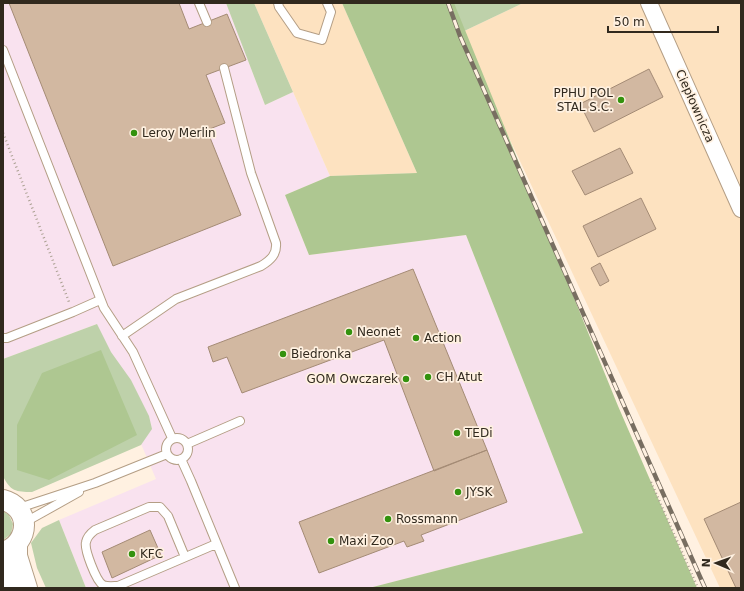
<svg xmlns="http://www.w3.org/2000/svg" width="744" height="591" viewBox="0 0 744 591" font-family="'DejaVu Sans',sans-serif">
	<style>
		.commercial { fill: #f9e2ef }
		.built { fill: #fde2c0 }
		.green { fill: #bed1aa }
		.forest { fill: #aec791 }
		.building { fill: #d2b8a1; stroke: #a48b75 }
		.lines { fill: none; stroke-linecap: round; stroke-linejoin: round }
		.service-casing { stroke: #b49e85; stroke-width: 10 }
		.minor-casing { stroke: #b49e85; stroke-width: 18 }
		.tertiary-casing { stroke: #b49e85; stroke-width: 22 }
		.path { stroke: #aca193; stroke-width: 2.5; stroke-dasharray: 1 3; stroke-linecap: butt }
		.service { stroke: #fff; stroke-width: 8 }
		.minor { stroke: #fff; stroke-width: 16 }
		.tertiary { stroke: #fff; stroke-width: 20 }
		.rail-casing { stroke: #786e61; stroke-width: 4.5 }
		.rail { stroke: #fff1e1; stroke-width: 3; stroke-dasharray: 9; stroke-linecap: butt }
		.poi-dot { fill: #33920e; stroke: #fff1e1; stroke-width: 1.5 }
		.labels { text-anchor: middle; stroke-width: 3.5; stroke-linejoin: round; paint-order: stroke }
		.poi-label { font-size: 12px; fill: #31291e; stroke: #fff1e1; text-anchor: start }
		.street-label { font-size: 12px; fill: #31291e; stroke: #fff1e1 }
	</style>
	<rect width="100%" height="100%" fill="#fff1e1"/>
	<path class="commercial" d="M3 3H226L265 105 293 92 330 176 285 195 309 255 466 235 583 533 369 588H86L59 520 156 479 101 350 97 324 3 359Z"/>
	<path class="built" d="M254 3H342L417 173 330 176Z
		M523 3H741V588H720L460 33Z"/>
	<path class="green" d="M226 3H254L293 92 265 105Z
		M449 3H523L460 33Z
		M97 324 111 352 131 380 149 416 152 429 141 445 32 492C16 492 10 491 3 476V359Z
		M3 511 9 515 13 524 11 534 3 540Z
		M59 520 86 588H46L37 568 31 543 42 528Z"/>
	<path class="forest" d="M342 3H454L618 406 697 588H369L583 533 466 235 309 255 285 195 330 176 417 173Z
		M101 350 137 435 49 480 17 470V425L42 373Z"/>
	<path class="building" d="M9 3H179L189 29 227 14 246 60 206 75 225 123 207 130 241 215 113 266Z
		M649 69 663 97 594 132 580 104Z
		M620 148 633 173 585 195 572 171Z
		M641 198 656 229 598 257 583 226Z
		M600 263 609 281 600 286 591 268Z
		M413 269 487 450 434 471 384 340 242 393 227 357 213 362 208 347Z
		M487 450 507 502 421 535 424 541 407 547 404 541 319 573 299 522Z
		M741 502V588H736L704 519Z
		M150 530 161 555 112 578 102 552Z"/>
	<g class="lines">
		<g class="service-casing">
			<path id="service" d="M199 3 207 22
				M278 3 279 7 297 33 322 40 331 12 327 3
				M3 50 104 308 133 352 172 438
				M122 336 176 299 261 266C271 260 277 254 276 243L251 173 224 68
				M3 338H7L73 312 100 300
				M166 449a11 11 0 1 1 22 0a11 11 0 1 1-22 0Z
				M187 444 240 421
				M181 459 191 481 235 588
				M17 506H25L95 483 167 454
				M25 524 29 520 79 492
				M185 557 168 516 160 507H149L95 530C91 533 87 537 86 542 84 549 96 581 103 585 107 587 114 586 118 586L216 544"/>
		</g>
		<g class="minor-casing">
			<path id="minor" d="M649 3 741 209"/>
		</g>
		<g class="tertiary-casing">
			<path id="tertiary" d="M3 500C31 507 31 543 3 552
				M17 544V556L27 588
				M3 564 15 588"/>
		</g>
		<path class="path" d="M3 133 69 302
			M651 482 698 588"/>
		<use href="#service" class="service"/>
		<use href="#minor" class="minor"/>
		<use href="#tertiary" class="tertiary"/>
		<g class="rail-casing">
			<path id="rail" d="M448 3 460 36 705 588"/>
		</g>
		<use href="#rail" class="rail"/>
	</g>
	<g class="poi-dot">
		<circle cx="621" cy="100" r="4"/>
		<circle cx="134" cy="133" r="4"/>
		<circle cx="349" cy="332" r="4"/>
		<circle cx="416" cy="338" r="4"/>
		<circle cx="283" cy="354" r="4"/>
		<circle cx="428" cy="377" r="4"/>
		<circle cx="406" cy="379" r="4"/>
		<circle cx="457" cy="433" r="4"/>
		<circle cx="458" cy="492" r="4"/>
		<circle cx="388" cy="519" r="4"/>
		<circle cx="331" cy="541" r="4"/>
		<circle cx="132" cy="554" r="4"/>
	</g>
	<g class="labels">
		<g class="poi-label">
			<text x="613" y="97" text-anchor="end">PPHU POL<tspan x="613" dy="14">STAL S.C.</tspan></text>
			<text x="142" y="137">Leroy Merlin</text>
			<text x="357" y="336">Neonet</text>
			<text x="424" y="342">Action</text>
			<text x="291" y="358">Biedronka</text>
			<text x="436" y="381">CH Atut</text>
			<text x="398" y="383" text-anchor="end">GOM Owczarek</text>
			<text x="465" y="437">TEDi</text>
			<text x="466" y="496">JYSK</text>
			<text x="396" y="523">Rossmann</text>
			<text x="339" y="545">Maxi Zoo</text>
			<text x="140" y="558">KFC</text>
		</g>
		<g class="street-label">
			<text transform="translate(695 106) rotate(66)" y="4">Ciepłownicza</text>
		</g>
	</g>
	<rect width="744" height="591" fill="none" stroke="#31291e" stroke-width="8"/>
	<g transform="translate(716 563) rotate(272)" stroke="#fff1e1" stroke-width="3" paint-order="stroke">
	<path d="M0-3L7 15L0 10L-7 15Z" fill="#31291e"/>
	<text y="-6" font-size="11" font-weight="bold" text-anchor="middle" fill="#31291e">N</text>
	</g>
	<path d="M608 26v6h110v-6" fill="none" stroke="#31291e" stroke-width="2"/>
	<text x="614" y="26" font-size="12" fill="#31291e" stroke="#fff1e1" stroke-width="3" paint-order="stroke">50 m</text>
</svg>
